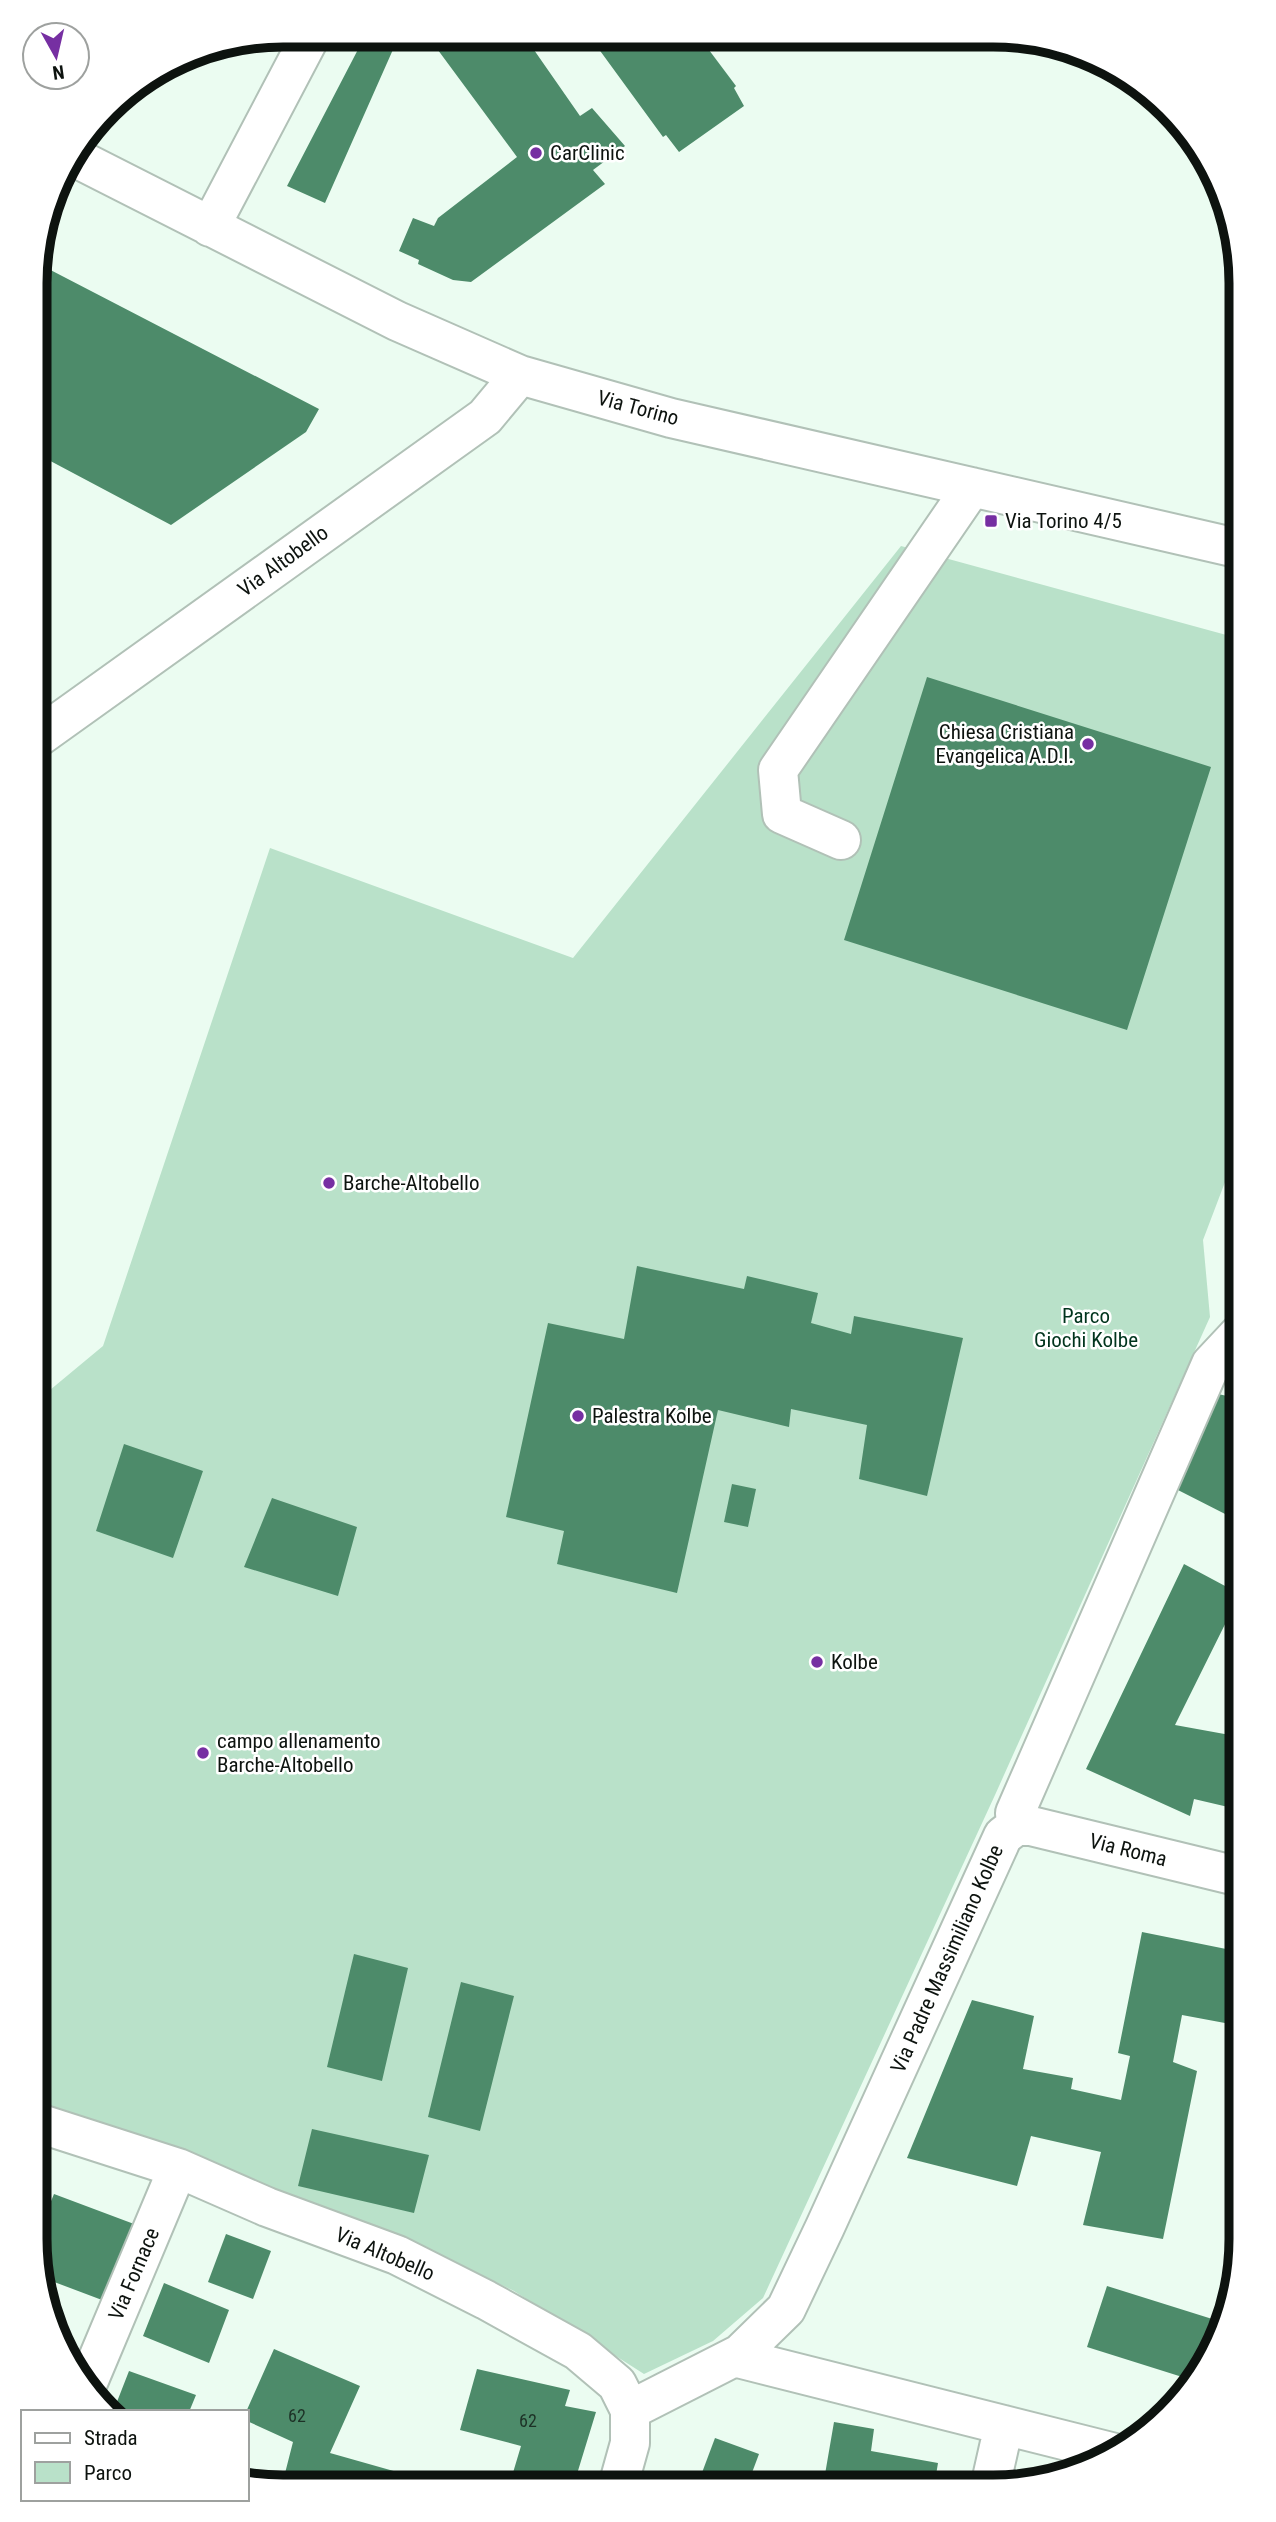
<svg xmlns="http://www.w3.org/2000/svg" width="1276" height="2522" viewBox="0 0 1276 2522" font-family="'Roboto Condensed',sans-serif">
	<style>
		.green { fill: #b9e1c9 }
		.building { fill: #4d8b6a }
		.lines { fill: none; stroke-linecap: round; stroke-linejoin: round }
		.minor-casing { stroke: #b1c1b7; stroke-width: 42 }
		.minor { stroke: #fff; stroke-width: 38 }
		.poi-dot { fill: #762fa2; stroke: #fff; stroke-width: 2.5 }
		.labels { text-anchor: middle; stroke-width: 5; stroke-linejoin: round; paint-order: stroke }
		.number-label { font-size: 18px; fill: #1d3126 }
		.poi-label { font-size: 21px; fill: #0d130f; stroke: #fff; text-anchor: start }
		.street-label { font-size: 21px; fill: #0d130f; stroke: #fff }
		.park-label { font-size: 21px; fill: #00341d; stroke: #fff }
		.rim { fill: none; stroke: #0d130f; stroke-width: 9 }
	</style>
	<rect width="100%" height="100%" fill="#ebfcf1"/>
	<path class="green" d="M901 546 1241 639V1140L1203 1240 1210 1317 995 1795 763 2298 713 2341 644 2374 514 2291 416 2243 35 2105 36 1421 44 1395 103 1346 270 848 573 958Z"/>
	<path class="building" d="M365 36H399L325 203 287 186Z
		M449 36 525 37 580 116 592 108 625 146 593 170 605 184 471 282 453 280 418 264 419 260 399 251 413 218 434 226 438 218 517 157 435 46Z
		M590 37 700 38 736 86 734 88 744 106 679 152 666 135 663 137Z
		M37 263 319 409 306 432 171 525 41 456 37 449Z
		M927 677 1211 767 1127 1030 844 940Z
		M637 1266 744 1289 747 1276 818 1293 811 1323 851 1334 854 1316 963 1338 927 1496 859 1479 867 1425 791 1409 789 1427 718 1410 677 1593 557 1564 564 1531 506 1517 548 1323 624 1339Z
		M1218 1394 1241 1399V1501L1231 1517 1174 1488Z
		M124 1444 203 1471 173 1558 96 1531Z
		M732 1484 756 1489 748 1527 724 1522Z
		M272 1498 357 1527 338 1596 244 1567Z
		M1184 1564 1240 1594 1175 1725 1241 1737V1810L1194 1799 1190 1816 1086 1769Z
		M1142 1932 1241 1952V2026L1182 2015 1173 2062 1197 2071 1163 2239 1083 2225 1101 2152 1031 2136 1017 2186 907 2158 972 2000 1034 2016 1023 2069 1073 2078 1071 2089 1121 2100 1130 2056 1118 2053Z
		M354 1954 408 1968 382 2081 327 2067Z
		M461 1982 514 1996 480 2131 428 2117Z
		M312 2129 429 2155 414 2213 298 2186Z
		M54 2194 134 2224 102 2300 41 2277 35 2240Z
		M226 2234 271 2251 253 2299 208 2282Z
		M164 2283 229 2310 209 2363 143 2336Z
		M1107 2286 1225 2323 1222 2333 1195 2381 1087 2347Z
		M274 2349 360 2386 330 2453 443 2485H282L293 2442 247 2421 246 2412Z
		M477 2369 570 2390 565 2406 596 2412 577 2474 588 2478 586 2486H509L521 2446 460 2430Z
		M129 2371 196 2395 189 2412H113Z
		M834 2422 874 2429 871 2451 938 2463 934 2487 823 2486Z
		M715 2438 759 2454 747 2486H697Z
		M1043 2468 1074 2473 1041 2479Z"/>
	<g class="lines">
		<g class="minor-casing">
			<path id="minor" d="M74 157 397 321 520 375 671 418 1241 549
				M210 227 311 35
				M37 738 485 417 520 375
				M841 840 782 814 778 770 972 487
				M1016 1826 1015 1813 1211 1364 1241 1332
				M1016 1826H1031L1241 1877
				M35 2122 178 2168 267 2207 397 2255 486 2300 578 2351 617 2384 630 2410V2443L618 2486
				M734 2357 1115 2453
				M89 2380 178 2168
				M630 2410 740 2354 786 2309 825 2227 1003 1836 1016 1826
				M990 2487 1004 2425"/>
		</g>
		<use href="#minor" class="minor"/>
	</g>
	<g class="poi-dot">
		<circle cx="536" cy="153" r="7"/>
		<rect x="984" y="514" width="14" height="14" rx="3.5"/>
		<circle cx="1088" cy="744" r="7"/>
		<circle cx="329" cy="1183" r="7"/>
		<circle cx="578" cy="1416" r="7"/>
		<circle cx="817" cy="1662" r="7"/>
		<circle cx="203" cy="1753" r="7"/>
	</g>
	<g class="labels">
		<g class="number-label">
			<text x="297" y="2422">62</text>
			<text x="528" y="2427">62</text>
		</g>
		<g class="poi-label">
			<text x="550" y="160">CarClinic</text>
			<text x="1005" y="528">Via Torino 4/5</text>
			<text x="1074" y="739" text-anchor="end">Chiesa Cristiana<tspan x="1074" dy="24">Evangelica A.D.I.</tspan></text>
			<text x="343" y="1190">Barche-Altobello</text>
			<text x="592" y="1423">Palestra Kolbe</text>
			<text x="831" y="1669">Kolbe</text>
			<text x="217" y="1748">campo allenamento<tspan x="217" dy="24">Barche-Altobello</tspan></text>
		</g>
		<g class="street-label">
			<text transform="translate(638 408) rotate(15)" y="7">Via Torino</text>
			<text transform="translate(283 561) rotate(-36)" y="7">Via Altobello</text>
			<text transform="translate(1128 1850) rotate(14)" y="7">Via Roma</text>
			<text transform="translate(947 1959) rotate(-66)" y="7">Via Padre Massimiliano Kolbe</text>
			<text transform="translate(385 2254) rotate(23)" y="7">Via Altobello</text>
			<text transform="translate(134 2274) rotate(-67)" y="7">Via Fornace</text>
		</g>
		<g class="park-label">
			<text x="1086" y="1323">Parco<tspan x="1086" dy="24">Giochi Kolbe</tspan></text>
		</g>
	</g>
	<path d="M0 0H1276V2522H0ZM283 47H993A236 236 0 0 1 1229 283V2239A236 236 0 0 1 993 2475H283A236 236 0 0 1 47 2239V283A236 236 0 0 1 283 47Z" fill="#fff" fill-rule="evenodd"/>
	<path class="rim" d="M283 47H993A236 236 0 0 1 1229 283V2239A236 236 0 0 1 993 2475H283A236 236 0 0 1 47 2239V283A236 236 0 0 1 283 47Z"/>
	<rect x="21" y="2410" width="228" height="91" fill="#ffffff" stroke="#9ea19f" stroke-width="2"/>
	<rect x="35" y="2433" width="35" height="10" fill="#ffffff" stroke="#9ea19f" stroke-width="2"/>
	<text x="84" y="2445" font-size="21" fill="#0d130f">Strada</text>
	<rect x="35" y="2462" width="35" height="21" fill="#b9e1c9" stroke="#9ea19f" stroke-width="2"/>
	<text x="84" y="2480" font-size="21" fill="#0d130f">Parco</text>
	<g transform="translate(56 56) rotate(172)"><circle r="33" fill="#ffffff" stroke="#9ea19f" stroke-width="2"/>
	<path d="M0-5L12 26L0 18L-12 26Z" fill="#762fa2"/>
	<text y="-10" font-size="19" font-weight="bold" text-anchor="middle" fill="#0d130f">N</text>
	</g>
</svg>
